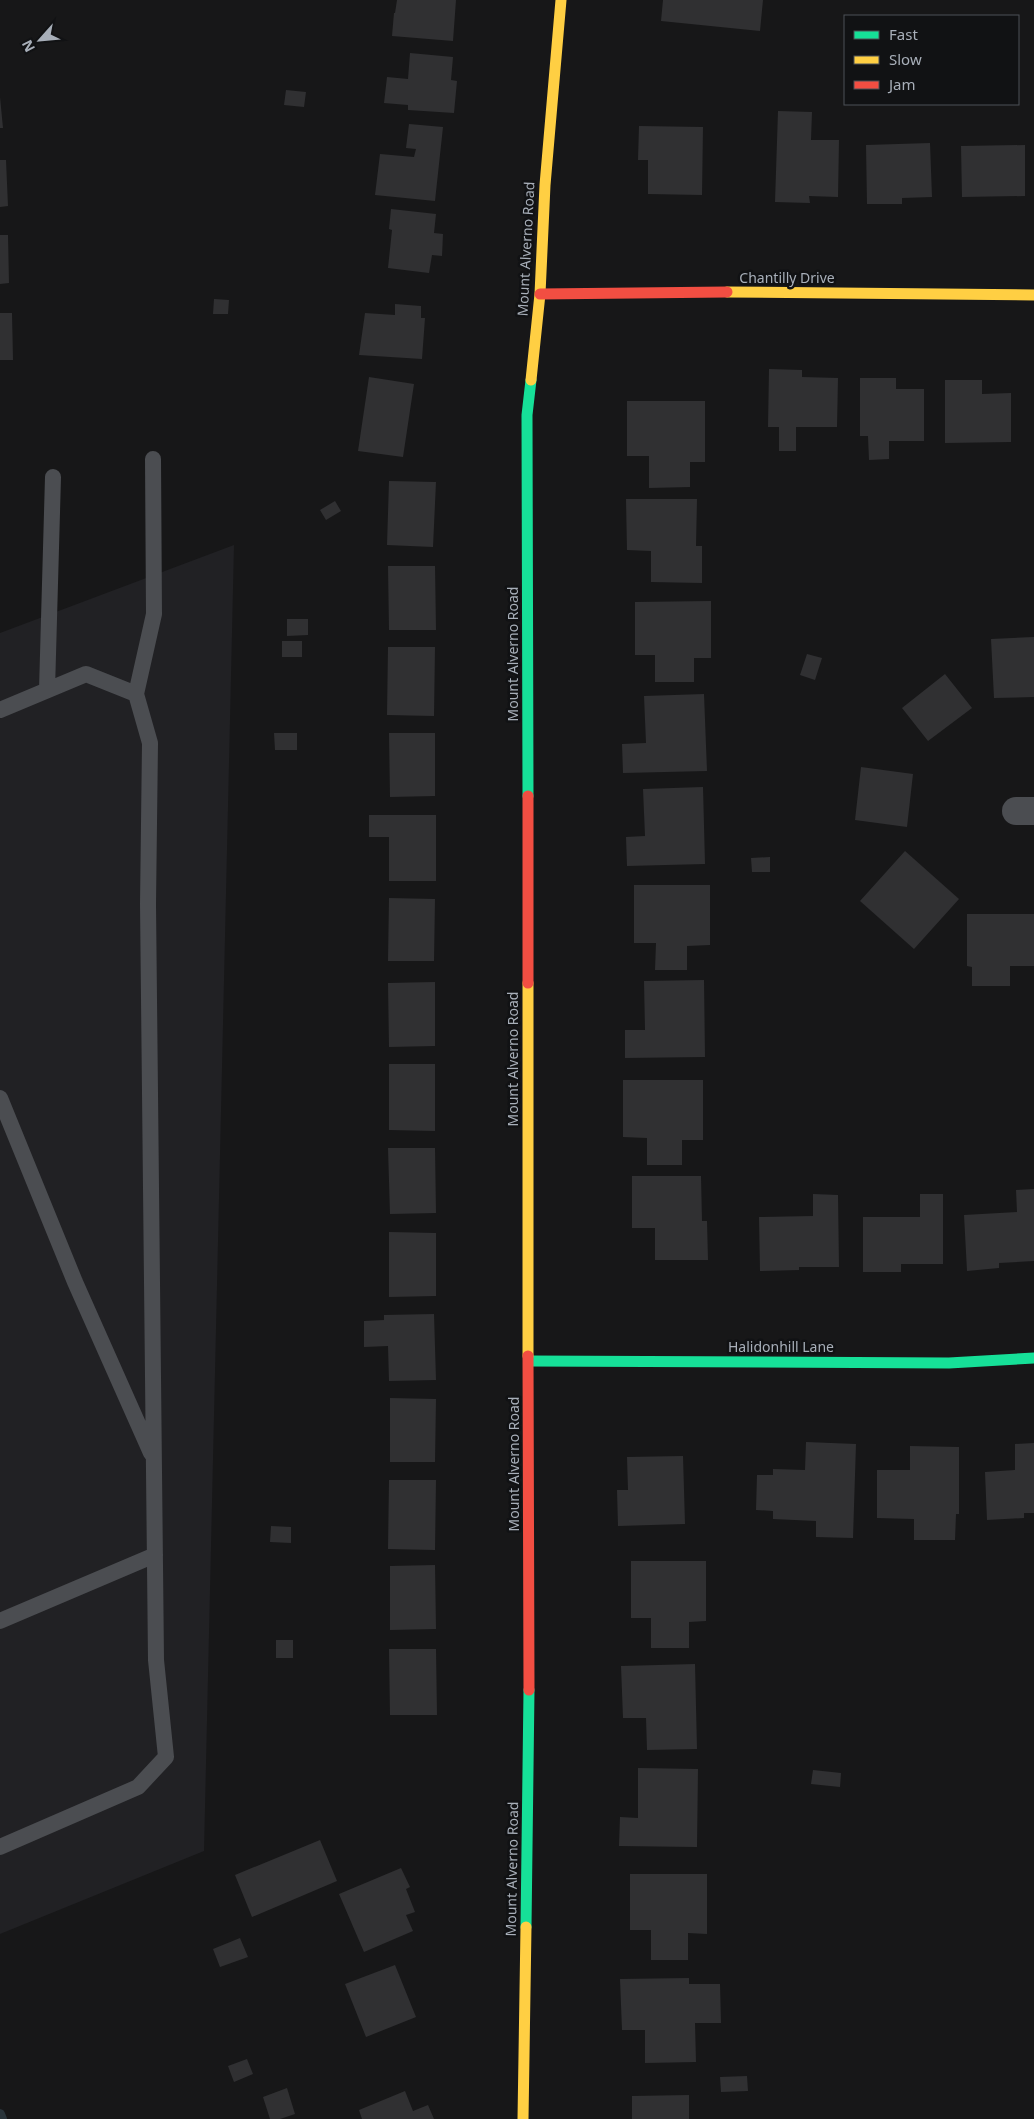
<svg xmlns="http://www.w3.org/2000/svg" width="1034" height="2119" viewBox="0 0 1034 2119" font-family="'Noto Sans',sans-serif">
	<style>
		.built { fill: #212124 }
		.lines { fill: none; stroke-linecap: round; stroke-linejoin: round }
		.stream { stroke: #2a343a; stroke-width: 10 }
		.building { fill: #303032 }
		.lane { stroke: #4b4d51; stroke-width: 16 }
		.street { stroke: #4b4d51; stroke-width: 28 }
		.fast { stroke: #16e098; stroke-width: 11 }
		.slow { stroke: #ffcf43; stroke-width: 11 }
		.jam { stroke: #f24e42; stroke-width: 11 }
		.labels { text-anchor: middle; stroke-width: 5; stroke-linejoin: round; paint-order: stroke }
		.street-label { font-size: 14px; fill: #a8afb9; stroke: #111214 }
	</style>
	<rect width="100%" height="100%" fill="#171718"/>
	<path class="built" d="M234 545 204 1851 0 1934V633Z"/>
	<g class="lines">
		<path class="stream" d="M0 2114 2 2119"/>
	</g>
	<path class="building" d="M397 0H456L453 41 392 36 394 13H395Z
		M663 0H763L760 31 661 21Z
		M410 53 453 57 451 80 457 81 454 113 408 110V105L384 103 387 77 408 79Z
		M286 90 306 92 304 107 284 105Z
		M0 97 3 128H0Z
		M778 111 812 112 811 140H839L838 197 809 196 810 203 775 202Z
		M409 124 443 127 435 201 375 195 380 154 414 157 416 149 406 148Z
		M639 126 703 127 702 195 648 194V160H638Z
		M930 143 932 197 902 198V204H867L866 145Z
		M1025 145V196L962 197 961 146Z
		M0 160H6L8 206 0 207Z
		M391 209 436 214 434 233 443 234 442 256 432 255 429 273 388 268 392 230 389 229Z
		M0 235H8L9 283 0 284Z
		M214 299 229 300 228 314H213Z
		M395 304 421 306V318H425L422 359 359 355 365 313 395 315Z
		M0 313H12L13 360H0Z
		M769 369 802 370V377L838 378 837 427H796V451H779V427H768Z
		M369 377 414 384 403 457 358 451Z
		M860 378H896V389H924V441H889V459L869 460 868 436H860Z
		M945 380H982V394L1011 393V442L945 443Z
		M627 401H705V462H690V487L649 488V456H627Z
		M389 481 436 482 433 547 387 545Z
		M626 499H697L696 546H702V583L651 582V551L627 550Z
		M335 501 341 511 326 520 320 510Z
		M388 566H435L436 630H389Z
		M711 601V658H694V682H655V655H635V602Z
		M287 619H308V635L287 636Z
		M1034 637V697L994 698 991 639Z
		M282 641H302V657H282Z
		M388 647H435L434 716 387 715Z
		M807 654 822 658 815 680 800 675Z
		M945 674 972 708 928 741 902 708Z
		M704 694 707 771 623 773 622 744 646 743 644 696Z
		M274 733H297V750H275Z
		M389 733H435V796L390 797Z
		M861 767 913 774 907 827 855 820Z
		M703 787 705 864 627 866 626 837 645 836 643 789Z
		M369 815H436V881H389V837H369Z
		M905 851 959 899 914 949 860 901Z
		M770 857V872H752L751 858Z
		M634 885H710V945L687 946V970H655L656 943H634Z
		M389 898 435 899 434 961H388Z
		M967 914H1034V966H1010V986H972V967L967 966Z
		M704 980 705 1057 625 1058V1030H645L644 981Z
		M435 982V1046L389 1047 388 983Z
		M389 1064H435V1131L389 1130Z
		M623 1080H703V1140H682V1165H647V1138L623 1137Z
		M388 1148H435L436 1213 390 1214Z
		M632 1176H701L702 1221H707L708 1260H655V1228H632Z
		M1034 1189V1261L999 1263V1268L967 1271 964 1215 1017 1212 1016 1190Z
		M813 1194 838 1195 839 1267H799V1270L760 1271 759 1217 813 1216Z
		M920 1194H943V1264H901V1272H863V1217H920Z
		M389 1232 436 1233V1296L389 1297Z
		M434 1314 436 1380 389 1381 388 1346 364 1347V1321L384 1320V1315Z
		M390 1398 436 1399 435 1462H390Z
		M806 1442 856 1444 853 1538 816 1537V1521L773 1519V1511L756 1510 757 1475H773V1469L805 1470Z
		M1034 1443V1513H1024V1518L987 1520 985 1472 1015 1470V1444Z
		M910 1446 959 1447V1514H956L955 1540H914V1519L877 1518V1470H910Z
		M683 1456 685 1524 618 1526 617 1490H628L627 1457Z
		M389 1480H436L435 1550 388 1549Z
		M271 1526 291 1527V1543L270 1542Z
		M631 1561H706V1621L689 1622V1648H651V1618H631Z
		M435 1565 436 1629 390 1630V1566Z
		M276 1640H293V1658H276Z
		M389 1649H436L437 1715H390Z
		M695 1664 697 1749 647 1750 646 1718H623L621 1666Z
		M638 1768 698 1769 697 1847 619 1846 620 1817 638 1818Z
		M813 1770 841 1773 840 1787 811 1784Z
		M320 1840 337 1881 252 1917 235 1875Z
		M401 1868 410 1887 406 1889 415 1912 406 1915 413 1931 364 1952 339 1894Z
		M630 1874H707V1934L688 1933V1960H651V1930H630Z
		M240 1938 248 1957 220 1967 213 1949Z
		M395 1965 416 2017 366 2037 345 1984Z
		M689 1978V1984H720L721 2023H695L696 2062 645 2063V2030H622L620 1979Z
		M247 2059 253 2074 234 2082 228 2066Z
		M747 2076 748 2091 721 2092 720 2077Z
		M287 2088 295 2114 280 2119H270L263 2097Z
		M405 2091 413 2111 428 2105 434 2119H362L359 2110Z
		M689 2095V2119H632V2096Z"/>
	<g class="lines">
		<path class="lane" d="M47 690 53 477
			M136 694 154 614 153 459
			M0 710 86 674 136 694 150 743 148 904 156 1660 166 1757 138 1787 0 1847
			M0 1098 75 1282 151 1453
			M0 1621 155 1555"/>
		<path class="street" d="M1016 811H1034"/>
		<path class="fast" d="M528 796 527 415 531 380
			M529 1361 949 1363 1034 1358
			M526 1927 529 1690"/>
		<path class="slow" d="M727 292 1034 295
			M531 380 540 294 545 185 561 0
			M528 983V1356
			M523 2119 526 1927"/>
		<path class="jam" d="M540 294 727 292
			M528 796V983
			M528 1356 529 1690"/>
	</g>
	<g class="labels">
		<g class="street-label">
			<text transform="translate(526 249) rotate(-87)" y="5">Mount Alverno Road</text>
			<text x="787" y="283">Chantilly Drive</text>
			<text transform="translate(513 654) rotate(-90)" y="5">Mount Alverno Road</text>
			<text transform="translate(513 1059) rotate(-90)" y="5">Mount Alverno Road</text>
			<text x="781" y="1352">Halidonhill Lane</text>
			<text transform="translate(514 1464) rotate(-90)" y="5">Mount Alverno Road</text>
			<text transform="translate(512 1869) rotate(-89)" y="5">Mount Alverno Road</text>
		</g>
	</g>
	<rect x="844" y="15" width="175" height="90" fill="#111214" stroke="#4d5156"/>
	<rect x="854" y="31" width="25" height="8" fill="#16e098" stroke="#4d5156"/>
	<text x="889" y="40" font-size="15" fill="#a8afb9">Fast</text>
	<rect x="854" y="56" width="25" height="8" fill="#ffcf43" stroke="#4d5156"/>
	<text x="889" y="65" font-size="15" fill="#a8afb9">Slow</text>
	<rect x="854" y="81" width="25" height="8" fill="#f24e42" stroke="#4d5156"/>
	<text x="889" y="90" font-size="15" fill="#a8afb9">Jam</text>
	<g transform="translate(40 40) rotate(243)" stroke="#111214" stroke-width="4" paint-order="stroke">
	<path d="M0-4L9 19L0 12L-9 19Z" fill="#a8afb9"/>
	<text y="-8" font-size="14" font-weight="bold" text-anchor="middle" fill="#a8afb9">N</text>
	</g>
</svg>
